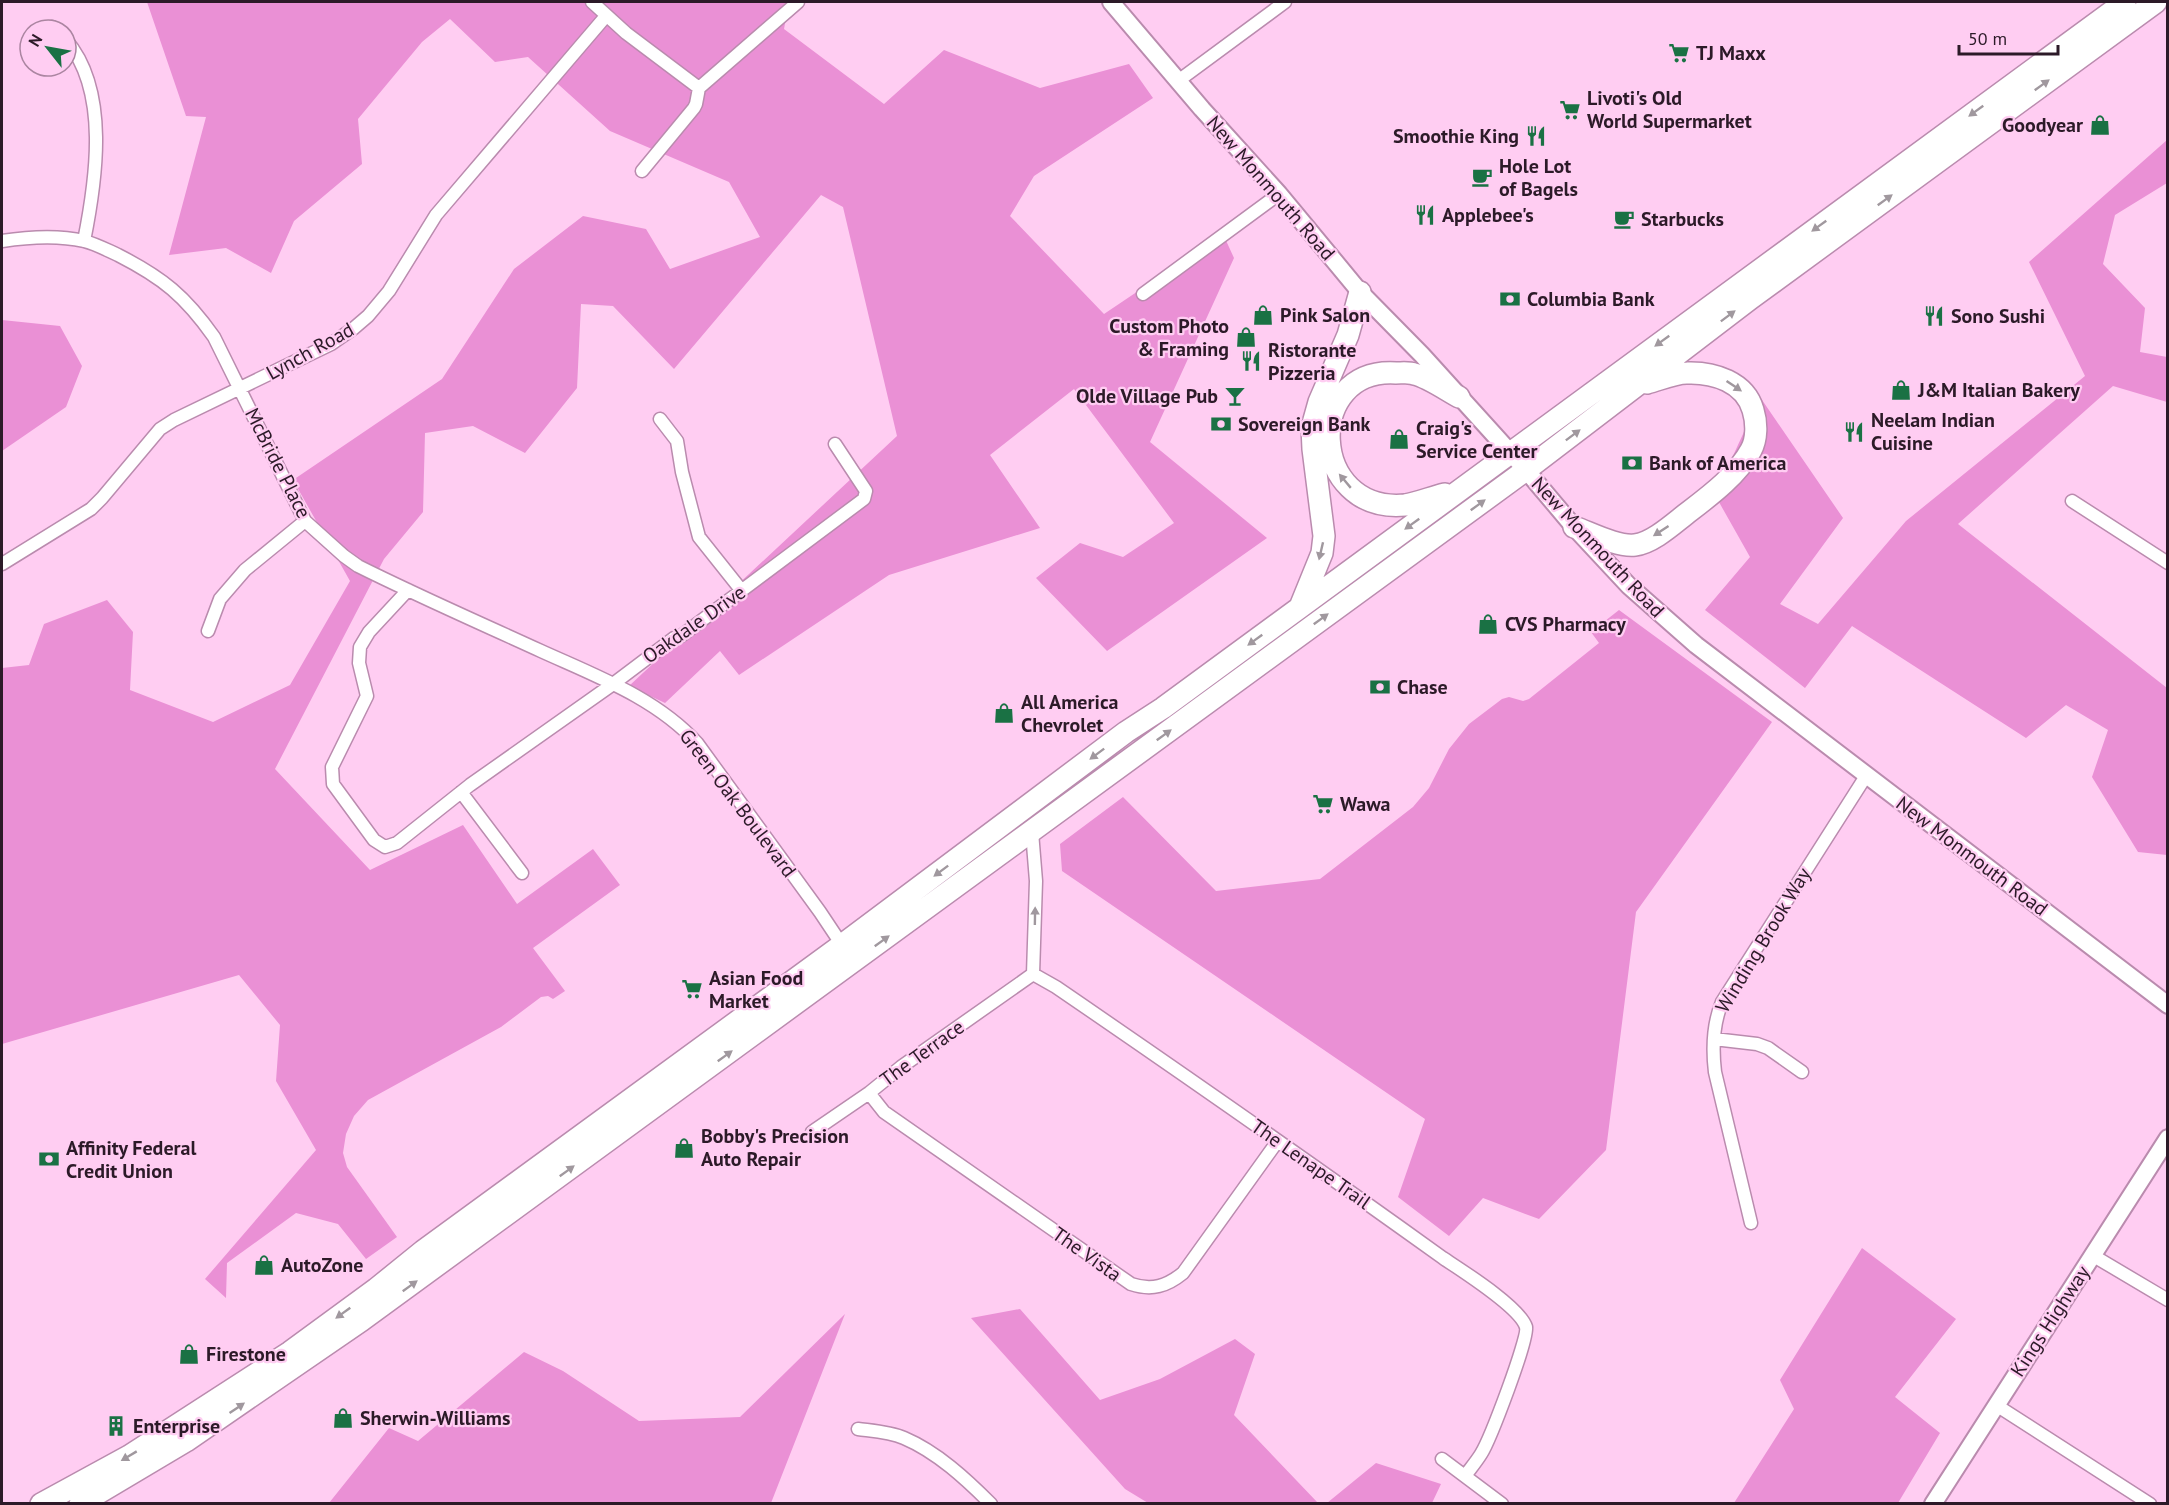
<svg xmlns="http://www.w3.org/2000/svg" width="2169" height="1505" viewBox="0 0 2169 1505" font-family="'PT Sans',sans-serif">
	<style>
		.green { fill: #ea90d5 }
		.lines { fill: none; stroke-linecap: round; stroke-linejoin: round }
		.street-casing { stroke: #ba8bae; stroke-width: 15 }
		.secondary-casing { stroke: #ba8bae; stroke-width: 20 }
		.highway-casing { stroke: #ba8bae; stroke-width: 24 }
		.street { stroke: #fff; stroke-width: 12 }
		.secondary { stroke: #fff; stroke-width: 16 }
		.highway { stroke: #fff; stroke-width: 21 }
		.oneway { fill: #a0989e }
		.labels { text-anchor: middle; stroke-width: 4.5; stroke-linejoin: round; paint-order: stroke }
		.poi-label { font-size: 20px; font-weight: bold; fill: #2c1a28; stroke: #ffcdf2; text-anchor: start }
		.street-label { font-size: 20px; fill: #2c1a28; stroke: #ffcdf2 }
	</style>
	<rect width="100%" height="100%" fill="#ffcdf2"/>
	<path class="green" d="M147 2H789L784 29 884 104 944 50 1040 88 1129 64 1153 98 1034 176 1010 216 1104 314 1223 234 1234 258 1150 442 1267 538 1107 651 1036 578 1080 543 1123 557 1174 523 1074 389 990 455 1040 528 889 575 739 675 720 651 665 703 629 686 897 436 843 207 821 195 674 369 613 306 581 304 577 388 525 453 473 426 425 433 423 512 384 559 275 769 370 870 463 825 517 904 593 849 620 885 533 948 565 991 553 999 548 996 541 997 501 1027 368 1100 354 1116 346 1134 343 1153 347 1167 397 1237 366 1259 338 1224 296 1213 227 1263 226 1298 205 1279 316 1150 276 1081 280 1025 239 975 2 1044V668L29 665 44 624 107 600 133 632 130 690 213 722 290 685 350 581 293 480 442 379 514 269 583 216 646 229 670 269 760 237 729 182 610 131 528 57 495 62 450 19 422 42 358 119 362 164 294 221 271 273 226 248 169 255 206 117 186 116Z
		M2167 140V183L2115 215 2103 264 2145 308 2140 352 2167 357V402L2113 386 1958 524 2167 688V855L2138 852 2092 777 2108 730 2066 705 2026 738 1852 626 1805 688 1705 610 1750 557 1715 495 1760 397 1843 518 1780 604 1818 624 1906 521 2085 376 2029 262Z
		M2 320 60 326 82 366 66 407 2 451Z
		M1619 610 1772 722 1636 912 1606 1150 1539 1219 1483 1198 1449 1236 1398 1197 1425 1119 1062 871 1060 844 1123 797 1216 891 1320 879 1413 807 1429 788 1449 749 1469 724 1502 699 1509 697 1523 701 1529 699 1599 643 1591 632Z
		M1862 1248 1956 1319 1895 1397 1940 1433 1898 1503H1734L1794 1409 1780 1380Z
		M1020 1309 1100 1400 1160 1379 1235 1339 1255 1354 1234 1415 1318 1503H1148L1125 1489 971 1318Z
		M845 1314 771 1503H329L389 1428 418 1441 524 1352 563 1371 639 1421 740 1417Z
		M1376 1463 1441 1484 1432 1503H1327Z"/>
	<g class="lines">
		<g class="street-casing">
			<path id="street" d="M592 2 626 33 699 88
				M52 27 55 30
				M66 40C110 91 96 181 84 241
				M1178 81 1285 2
				M699 88 798 2
				M642 171 694 108 696 104 699 88
				M2 241C28 237 58 235 84 241 96 244 107 250 118 255 163 278 185 296 214 337L305 521 344 556 358 566C418 596 480 623 541 651 596 676 656 698 697 743L820 912 842 945
				M1143 294 1279 194
				M660 419 677 441 682 472 699 537 742 591
				M2072 501 2168 563
				M2 564 91 509 102 498 160 429 174 420 331 344 354 328 368 316 389 291 436 215 606 16
				M408 590 369 632 360 647 359 663 367 696 332 767 333 784 374 840 385 847 397 843 470 785 613 684 674 638 681 636 864 499 866 491 835 444
				M208 631 220 599 245 570 305 521
				M461 792 522 873
				M1032 832 1036 881 1033 974
				M1033 974 1056 987C1186 1076 1315 1166 1443 1258 1461 1270 1520 1307 1526 1327 1529 1338 1490 1440 1481 1454 1476 1462 1470 1469 1465 1476
				M1714 1039 1757 1044 1768 1048 1802 1072
				M869 1093 884 1112 1131 1284C1152 1291 1167 1286 1183 1273L1277 1142
				M812 1132 869 1093 901 1067 1033 974
				M1751 1223 1715 1072C1712 1047 1713 1024 1722 1002L1866 776
				M2092 1255 2168 1300
				M1996 1405 2150 1504
				M858 1429C873 1431 890 1432 904 1438 937 1452 966 1479 991 1504
				M1442 1459 1502 1504"/>
		</g>
		<g class="secondary-casing">
			<path id="secondary" d="M1111 2 1202 109 1279 194 1360 292 1422 355 1526 470 1574 527 1629 586 1696 645 2168 1005
				M1933 1504 2168 1138"/>
		</g>
		<g class="highway-casing">
			<path id="highway" d="M1445 494C1432 497 1418 503 1405 505 1308 514 1303 367 1396 373 1402 373 1409 372 1414 374 1428 377 1446 390 1459 397
				M1574 527C1591 533 1617 547 1635 545 1652 543 1672 525 1686 514 1708 497 1737 476 1751 450 1757 439 1757 423 1753 410 1745 382 1714 372 1687 373 1674 373 1659 380 1647 383
				M1300 607 1322 553 1324 536 1313 449 1312 427 1319 402 1348 335 1360 292
				M41 1504 129 1456 290 1352 376 1289 423 1251 842 945 1126 732 1163 708 2125 2
				M80 1504 186 1441 362 1320 1526 470 1750 299 2156 2"/>
		</g>
		<use href="#street" class="street"/>
		<use href="#secondary" class="secondary"/>
		<use href="#highway" class="highway"/>
	</g>
	<defs><path id="oneway-solid" d="M-6-.8H1V-3.2L6.5 0L1 3.2V.8H-6Z" transform="scale(1.5)"/></defs>
	<g class="oneway">
		<use href="#oneway-solid" transform="translate(2042 85) rotate(-36)"/>
		<use href="#oneway-solid" transform="translate(1976 111) rotate(144)"/>
		<use href="#oneway-solid" transform="translate(1885 200) rotate(-36)"/>
		<use href="#oneway-solid" transform="translate(1819 226) rotate(144)"/>
		<use href="#oneway-solid" transform="translate(1728 316) rotate(-37)"/>
		<use href="#oneway-solid" transform="translate(1662 341) rotate(144)"/>
		<use href="#oneway-solid" transform="translate(1734 386) rotate(34)"/>
		<use href="#oneway-solid" transform="translate(1573 435) rotate(-37)"/>
		<use href="#oneway-solid" transform="translate(1345 481) rotate(-130)"/>
		<use href="#oneway-solid" transform="translate(1478 505) rotate(-36)"/>
		<use href="#oneway-solid" transform="translate(1412 524) rotate(144)"/>
		<use href="#oneway-solid" transform="translate(1661 531) rotate(147)"/>
		<use href="#oneway-solid" transform="translate(1321 551) rotate(103)"/>
		<use href="#oneway-solid" transform="translate(1321 619) rotate(-36)"/>
		<use href="#oneway-solid" transform="translate(1255 640) rotate(144)"/>
		<use href="#oneway-solid" transform="translate(1164 735) rotate(-36)"/>
		<use href="#oneway-solid" transform="translate(1097 754) rotate(143)"/>
		<use href="#oneway-solid" transform="translate(941 871) rotate(143)"/>
		<use href="#oneway-solid" transform="translate(1035 916) rotate(-89)"/>
		<use href="#oneway-solid" transform="translate(882 941) rotate(-36)"/>
		<use href="#oneway-solid" transform="translate(725 1056) rotate(-36)"/>
		<use href="#oneway-solid" transform="translate(567 1171) rotate(-36)"/>
		<use href="#oneway-solid" transform="translate(410 1286) rotate(-36)"/>
		<use href="#oneway-solid" transform="translate(343 1313) rotate(144)"/>
		<use href="#oneway-solid" transform="translate(237 1408) rotate(-34)"/>
		<use href="#oneway-solid" transform="translate(129 1456) rotate(149)"/>
	</g>
	<defs>
		<g id="supermarket-bare" transform="scale(1.62)"><path d="M-6-5.5h2.5l.6 2H6L4.5 2H-2.5L-4.4-4H-6ZM-1.5 3.2a1.3 1.3 0 1 0 .1 0ZM3 3.2a1.3 1.3 0 1 0 .1 0Z" fill="#1a7144" stroke="#ffcdf2" stroke-width="2.5" paint-order="stroke"/></g>
		<g id="shop-bare" transform="scale(1.62)"><path d="M-5-2.5h2.3a2.7 3.5 0 0 1 5.4 0H5L5.5 6h-11ZM-1.5-2.5h3a1.5 2.3 0 0 0-3 0Z" fill="#1a7144" stroke="#ffcdf2" stroke-width="2.5" paint-order="stroke"/></g>
		<g id="restaurant-bare" transform="scale(1.62)"><path d="M-5-6h1v4h1v-4h1v4h1v-4h1v5L-1.5 .5V6h-2V.5L-5-1ZM5-6V6H3V1.5H1.5Q1.5-4 5-6Z" fill="#1a7144" stroke="#ffcdf2" stroke-width="2.5" paint-order="stroke"/></g>
		<g id="cafe-bare" transform="scale(1.62)"><path d="M-5.5-4.5H6V0H3Q3 3.5 0 3.5H-2.5Q-5.5 3.5-5.5 0ZM3-3.2v2h1.7v-2ZM-6 4.5H4V6H-6Z" fill="#1a7144" stroke="#ffcdf2" stroke-width="2.5" paint-order="stroke"/></g>
		<g id="bank-bare" transform="scale(1.62)"><path d="M-6-4H6V4H-6ZM0-2.3a2.3 2.3 0 1 0 0 4.6a2.3 2.3 0 1 0 0-4.6Z" fill="#1a7144" stroke="#ffcdf2" stroke-width="2.5" paint-order="stroke"/></g>
		<g id="bar-bare" transform="scale(1.62)"><path d="M-6-5H6L.8 .8V4.5H3.5V6h-7V4.5H-.8V.8Z" fill="#1a7144" stroke="#ffcdf2" stroke-width="2.5" paint-order="stroke"/></g>
		<g id="building-bare" transform="scale(1.62)"><path d="M-4-6H4V6H1V3H-1V6H-4ZM-2.5-4.3h1.7v1.8h-1.7ZM.8-4.3h1.7v1.8H.8ZM-2.5-1h1.7V.8h-1.7ZM.8-1h1.7V.8H.8Z" fill="#1a7144" stroke="#ffcdf2" stroke-width="2.5" paint-order="stroke"/></g>
	</defs>
	<g fill-rule="evenodd">
		<use href="#supermarket-bare" x="1679" y="53"/>
		<use href="#supermarket-bare" x="1570" y="110"/>
		<use href="#shop-bare" x="2100" y="125"/>
		<use href="#restaurant-bare" x="1536" y="136"/>
		<use href="#cafe-bare" x="1482" y="177"/>
		<use href="#restaurant-bare" x="1425" y="215"/>
		<use href="#cafe-bare" x="1624" y="219"/>
		<use href="#bank-bare" x="1510" y="299"/>
		<use href="#shop-bare" x="1263" y="315"/>
		<use href="#restaurant-bare" x="1934" y="316"/>
		<use href="#shop-bare" x="1246" y="337"/>
		<use href="#restaurant-bare" x="1251" y="361"/>
		<use href="#shop-bare" x="1901" y="390"/>
		<use href="#bar-bare" x="1235" y="396"/>
		<use href="#bank-bare" x="1221" y="424"/>
		<use href="#restaurant-bare" x="1854" y="432"/>
		<use href="#shop-bare" x="1399" y="439"/>
		<use href="#bank-bare" x="1632" y="463"/>
		<use href="#shop-bare" x="1488" y="624"/>
		<use href="#bank-bare" x="1380" y="687"/>
		<use href="#shop-bare" x="1004" y="713"/>
		<use href="#supermarket-bare" x="1323" y="804"/>
		<use href="#supermarket-bare" x="692" y="989"/>
		<use href="#shop-bare" x="684" y="1148"/>
		<use href="#bank-bare" x="49" y="1159"/>
		<use href="#shop-bare" x="264" y="1265"/>
		<use href="#shop-bare" x="189" y="1354"/>
		<use href="#shop-bare" x="343" y="1418"/>
		<use href="#building-bare" x="116" y="1426"/>
	</g>
	<g class="labels">
		<g class="poi-label">
			<text x="1696" y="60">TJ Maxx</text>
			<text x="1587" y="105">Livoti's Old<tspan x="1587" dy="23">World Supermarket</tspan></text>
			<text x="2083" y="132" text-anchor="end">Goodyear</text>
			<text x="1519" y="143" text-anchor="end">Smoothie King</text>
			<text x="1499" y="173">Hole Lot<tspan x="1499" dy="23">of Bagels</tspan></text>
			<text x="1442" y="222">Applebee's</text>
			<text x="1641" y="226">Starbucks</text>
			<text x="1527" y="306">Columbia Bank</text>
			<text x="1280" y="322">Pink Salon</text>
			<text x="1951" y="323">Sono Sushi</text>
			<text x="1229" y="333" text-anchor="end">Custom Photo<tspan x="1229" dy="23">&amp; Framing</tspan></text>
			<text x="1268" y="357">Ristorante<tspan x="1268" dy="23">Pizzeria</tspan></text>
			<text x="1918" y="397">J&amp;M Italian Bakery</text>
			<text x="1218" y="403" text-anchor="end">Olde Village Pub</text>
			<text x="1871" y="427">Neelam Indian<tspan x="1871" dy="23">Cuisine</tspan></text>
			<text x="1238" y="431">Sovereign Bank</text>
			<text x="1416" y="435">Craig's<tspan x="1416" dy="23">Service Center</tspan></text>
			<text x="1649" y="470">Bank of America</text>
			<text x="1505" y="631">CVS Pharmacy</text>
			<text x="1397" y="694">Chase</text>
			<text x="1021" y="709">All America<tspan x="1021" dy="23">Chevrolet</tspan></text>
			<text x="1340" y="811">Wawa</text>
			<text x="709" y="985">Asian Food<tspan x="709" dy="23">Market</tspan></text>
			<text x="701" y="1143">Bobby's Precision<tspan x="701" dy="23">Auto Repair</tspan></text>
			<text x="66" y="1155">Affinity Federal<tspan x="66" dy="23">Credit Union</tspan></text>
			<text x="281" y="1272">AutoZone</text>
			<text x="206" y="1361">Firestone</text>
			<text x="360" y="1425">Sherwin-Williams</text>
			<text x="133" y="1433">Enterprise</text>
		</g>
		<g class="street-label">
			<text transform="translate(1271 188) rotate(49)" y="7">New Monmouth Road</text>
			<text transform="translate(310 351) rotate(-29)" y="7">Lynch Road</text>
			<text transform="translate(278 463) rotate(63)" y="7">McBride Place</text>
			<text transform="translate(1598 547) rotate(47)" y="7">New Monmouth Road</text>
			<text transform="translate(694 624) rotate(-35)" y="7">Oakdale Drive</text>
			<text transform="translate(738 803) rotate(53)" y="7">Green Oak Boulevard</text>
			<text transform="translate(1972 856) rotate(37)" y="7">New Monmouth Road</text>
			<text transform="translate(1763 940) rotate(-59)" y="7">Winding Brook Way</text>
			<text transform="translate(922 1053) rotate(-36)" y="7">The Terrace</text>
			<text transform="translate(1311 1164) rotate(35)" y="7">The Lenape Trail</text>
			<text transform="translate(1087 1254) rotate(35)" y="7">The Vista</text>
			<text transform="translate(2050 1321) rotate(-57)" y="7">Kings Highway</text>
		</g>
	</g>
	<rect width="2169" height="1505" fill="none" stroke="#2c1a28" stroke-width="6"/>
	<g transform="translate(48 48) rotate(301)"><circle r="28" fill="#ffcdf2" stroke="#ab85a1" stroke-width="1.5"/>
	<path d="M0-4.5L10 22L0 15L-10 22Z" fill="#1a7144"/>
	<text y="-9" font-size="16" font-weight="bold" text-anchor="middle" fill="#2c1a28">N</text>
	</g>
	<path d="M1959 45v9h99v-9" fill="none" stroke="#2c1a28" stroke-width="3"/>
	<text x="1968" y="45" font-size="18" fill="#2c1a28" stroke="#ffcdf2" stroke-width="4.5" paint-order="stroke">50 m</text>
</svg>
